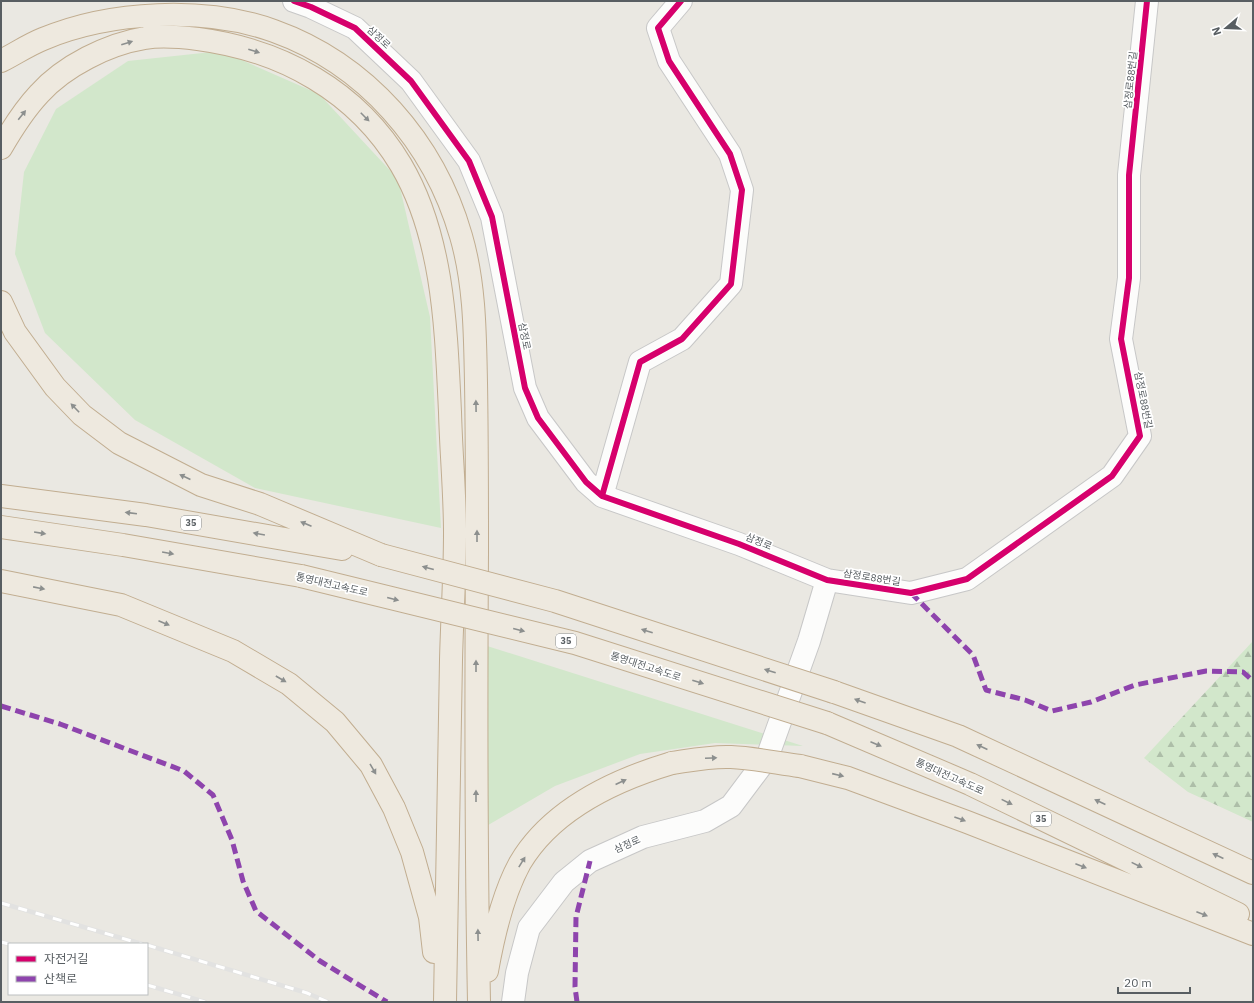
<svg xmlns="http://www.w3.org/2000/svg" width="1254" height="1003" viewBox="0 0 1254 1003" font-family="'IBM Plex Sans','Noto Sans KR',sans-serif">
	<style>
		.green { fill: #d2e7cb }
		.forest { fill: url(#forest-firs) }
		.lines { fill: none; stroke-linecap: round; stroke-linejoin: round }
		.minor-casing { stroke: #c7c7c7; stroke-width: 24 }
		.motorway-casing { stroke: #c1ad90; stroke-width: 24 }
		.minor { stroke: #fcfcfb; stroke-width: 22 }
		.motorway { stroke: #eee9df; stroke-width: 22 }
		.rail-casing { stroke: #e2e2e1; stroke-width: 4.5 }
		.rail { stroke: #fff; stroke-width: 3; stroke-dasharray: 9; stroke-linecap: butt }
		.motorway-bridge-casing { stroke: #c1ad90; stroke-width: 24; stroke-linecap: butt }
		.motorway-bridge { stroke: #eee9df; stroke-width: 22 }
		.quiet { stroke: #8e44ad; stroke-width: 5; stroke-dasharray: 10 5; stroke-linecap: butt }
		.cycleway-casing { stroke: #fff; stroke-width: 8 }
		.cycleway { stroke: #d6006c; stroke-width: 6 }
		.oneway { fill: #8c8f8e }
		.labels { text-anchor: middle; stroke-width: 3.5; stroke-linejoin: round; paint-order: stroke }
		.shield { fill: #fff; stroke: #8a8e91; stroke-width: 1 }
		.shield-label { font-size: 9px; font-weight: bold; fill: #585e62 }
		.street-label { font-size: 10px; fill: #585e62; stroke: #fff }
	</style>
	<defs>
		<pattern id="forest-firs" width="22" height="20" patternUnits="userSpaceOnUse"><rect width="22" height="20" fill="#d2e7cb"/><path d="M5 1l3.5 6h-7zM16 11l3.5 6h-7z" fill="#adbea8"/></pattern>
	</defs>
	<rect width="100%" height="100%" fill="#eae8e2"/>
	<path class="green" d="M221 51 319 94 398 179 430 317 441 528 255 488 135 420 45 333 15 254 24 172 56 109 128 61Z
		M484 645 803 746 715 743 640 754 555 786 478 831Z"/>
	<path class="forest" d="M1253 641V822L1188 792 1144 758Z"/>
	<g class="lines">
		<g class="minor-casing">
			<path id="minor" d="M294 1 311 7 355 28 411 81 469 161 492 217 525 388 538 418 586 482 602 496 739 544 827 580 911 593 967 579 1112 476 1140 436 1121 339 1129 278V175L1147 1
				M602 496 640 362 682 339 731 284 742 190 730 154 669 61 658 28 681 1
				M513 1002 517 973 529 928 564 882 590 861 643 837 705 821 731 806 767 758 809 641 827 580"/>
		</g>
		<g class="motorway-casing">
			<path id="motorway" d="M1 61C15 54 28 45 43 39 110 11 205 6 274 31 366 64 434 142 461 236 475 284 475 334 476 383 477 439 477 495 477 551 476 701 476 852 479 1002
				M1 148C12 129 24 110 39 94 64 66 108 44 145 38 161 35 182 37 198 39 282 50 357 91 401 165 444 238 446 330 450 412 451 452 455 493 455 533 455 575 452 618 451 660 449 774 447 888 445 1002
				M1 302 15 332 55 387 82 415 119 443 201 485 260 504 381 555
				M1 496 146 515 342 549
				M1 527 123 545 301 576
				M1 581 121 605 233 651 289 684 335 722 371 765 394 808 412 852 430 917 434 952
				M834 692 958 736 1253 873
				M827 723 970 784 1238 914
				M800 766 848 778 967 822 1253 934
				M487 971C493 937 503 894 520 863 552 809 615 780 672 763"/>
		</g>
		<use href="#minor" class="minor"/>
		<use href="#motorway" class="motorway"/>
		<g class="rail-casing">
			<path id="rail" d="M1 903 142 944
				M1 942 9 944
				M147 945 307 993 328 1002
				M147 985 205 1002"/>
		</g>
		<use href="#rail" class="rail"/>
		<g class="motorway-bridge-casing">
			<path id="motorway-bridge" d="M381 555 555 601 834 692
				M301 576 575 643 827 723
				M672 763C692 760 712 756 731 757 754 758 777 763 800 766"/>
		</g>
		<use href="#motorway-bridge" class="motorway-bridge"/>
		<path class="quiet" d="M911 593 973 655 986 690 1025 700 1052 711 1091 702 1135 685 1206 671 1243 672 1253 681
			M1 706 60 724 184 771 213 795 232 840 243 881 256 911 320 961 387 1002
			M577 1002 575 987 576 917 590 861"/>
		<g class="cycleway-casing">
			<path id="cycleway" d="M294 1 311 7 355 28 411 81 469 161 492 217 525 388 538 418 586 482 602 496 739 544 827 580 911 593 967 579 1112 476 1140 436 1121 339 1129 278V175L1147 1
				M602 496 640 362 682 339 731 284 742 190 730 154 669 61 658 28 681 1"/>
		</g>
		<use href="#cycleway" class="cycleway"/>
	</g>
	<defs><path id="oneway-solid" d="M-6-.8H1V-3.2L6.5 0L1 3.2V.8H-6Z"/></defs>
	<g class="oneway">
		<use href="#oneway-solid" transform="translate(127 43) rotate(-17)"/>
		<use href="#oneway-solid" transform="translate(254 51) rotate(18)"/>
		<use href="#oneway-solid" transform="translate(22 115) rotate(-51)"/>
		<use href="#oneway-solid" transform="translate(365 117) rotate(45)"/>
		<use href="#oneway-solid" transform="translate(476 406) rotate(-91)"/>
		<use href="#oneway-solid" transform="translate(75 408) rotate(-134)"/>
		<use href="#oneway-solid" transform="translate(185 477) rotate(-155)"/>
		<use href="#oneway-solid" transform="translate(131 513) rotate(-173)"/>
		<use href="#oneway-solid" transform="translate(306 524) rotate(-157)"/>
		<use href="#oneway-solid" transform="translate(40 533) rotate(9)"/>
		<use href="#oneway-solid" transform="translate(259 534) rotate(-170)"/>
		<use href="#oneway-solid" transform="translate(477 536) rotate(-90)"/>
		<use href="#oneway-solid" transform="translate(168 553) rotate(10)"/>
		<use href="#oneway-solid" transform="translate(428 568) rotate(-165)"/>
		<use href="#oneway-solid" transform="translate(39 588) rotate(11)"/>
		<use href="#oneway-solid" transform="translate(393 599) rotate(14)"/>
		<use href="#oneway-solid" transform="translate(164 623) rotate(23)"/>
		<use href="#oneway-solid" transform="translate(519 630) rotate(14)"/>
		<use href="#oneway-solid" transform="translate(647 631) rotate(-162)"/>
		<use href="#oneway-solid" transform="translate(476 666) rotate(-90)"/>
		<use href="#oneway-solid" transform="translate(770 671) rotate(-162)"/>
		<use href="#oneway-solid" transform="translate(281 679) rotate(30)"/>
		<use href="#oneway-solid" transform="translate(698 682) rotate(18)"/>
		<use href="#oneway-solid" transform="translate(860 701) rotate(-160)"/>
		<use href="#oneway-solid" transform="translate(876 744) rotate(23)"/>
		<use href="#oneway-solid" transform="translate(982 747) rotate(-155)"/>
		<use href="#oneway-solid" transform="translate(711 758) rotate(-3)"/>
		<use href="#oneway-solid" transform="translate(373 769) rotate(60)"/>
		<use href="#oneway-solid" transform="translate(838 775) rotate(13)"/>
		<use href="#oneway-solid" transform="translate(621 782) rotate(-25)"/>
		<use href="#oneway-solid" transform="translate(476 796) rotate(-90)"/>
		<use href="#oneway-solid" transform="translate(1007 802) rotate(26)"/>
		<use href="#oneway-solid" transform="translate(1100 802) rotate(-155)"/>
		<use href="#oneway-solid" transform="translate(960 819) rotate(20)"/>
		<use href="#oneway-solid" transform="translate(1218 856) rotate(-155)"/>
		<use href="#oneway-solid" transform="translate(522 862) rotate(-58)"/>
		<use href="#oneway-solid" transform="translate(1137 865) rotate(26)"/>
		<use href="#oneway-solid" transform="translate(1081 866) rotate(21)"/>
		<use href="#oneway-solid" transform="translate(1202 914) rotate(21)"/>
		<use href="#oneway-solid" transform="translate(478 935) rotate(-91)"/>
	</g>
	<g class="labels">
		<g class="shield">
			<rect x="181" y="516" width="20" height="14" rx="3"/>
			<rect x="556" y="634" width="20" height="14" rx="3"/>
			<rect x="1031" y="812" width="20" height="14" rx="3"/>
		</g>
		<g class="shield-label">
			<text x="191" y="526">35</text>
			<text x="566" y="644">35</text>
			<text x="1041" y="822">35</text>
		</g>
		<g class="street-label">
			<text transform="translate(379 37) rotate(43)" y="4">삼정로</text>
			<text transform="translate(1130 80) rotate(-84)" y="4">삼정로88번길</text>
			<text transform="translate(525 336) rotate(79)" y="4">삼정로</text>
			<text transform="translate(1144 400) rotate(79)" y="4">삼정로88번길</text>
			<text transform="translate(759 541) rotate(22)" y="4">삼정로</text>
			<text transform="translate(872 577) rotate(9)" y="4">삼정로88번길</text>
			<text transform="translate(332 584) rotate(13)" y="4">통영대전고속도로</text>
			<text transform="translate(646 666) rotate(18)" y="4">통영대전고속도로</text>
			<text transform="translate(950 776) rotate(24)" y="4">통영대전고속도로</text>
			<text transform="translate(627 844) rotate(-24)" y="4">삼정로</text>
		</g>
	</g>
	<rect width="1254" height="1003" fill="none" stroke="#585e62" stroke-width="4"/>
	<rect x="8" y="943" width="140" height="52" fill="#ffffff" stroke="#bcbfc0"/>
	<rect x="16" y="956" width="20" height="6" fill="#d6006c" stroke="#bcbfc0"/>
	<text x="44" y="963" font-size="12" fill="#585e62">자전거길</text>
	<rect x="16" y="976" width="20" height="6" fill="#8e44ad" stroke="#bcbfc0"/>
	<text x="44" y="983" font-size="12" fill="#585e62">산책로</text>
	<g transform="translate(1226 28) rotate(251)" stroke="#ffffff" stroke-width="3" paint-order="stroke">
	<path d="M0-3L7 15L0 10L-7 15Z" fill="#585e62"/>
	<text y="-6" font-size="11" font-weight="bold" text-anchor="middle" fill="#585e62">N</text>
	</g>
	<path d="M1118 987v6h72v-6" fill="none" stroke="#585e62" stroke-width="2"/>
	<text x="1124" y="987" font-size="12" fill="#585e62" stroke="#ffffff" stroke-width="3" paint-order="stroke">20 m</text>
</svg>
